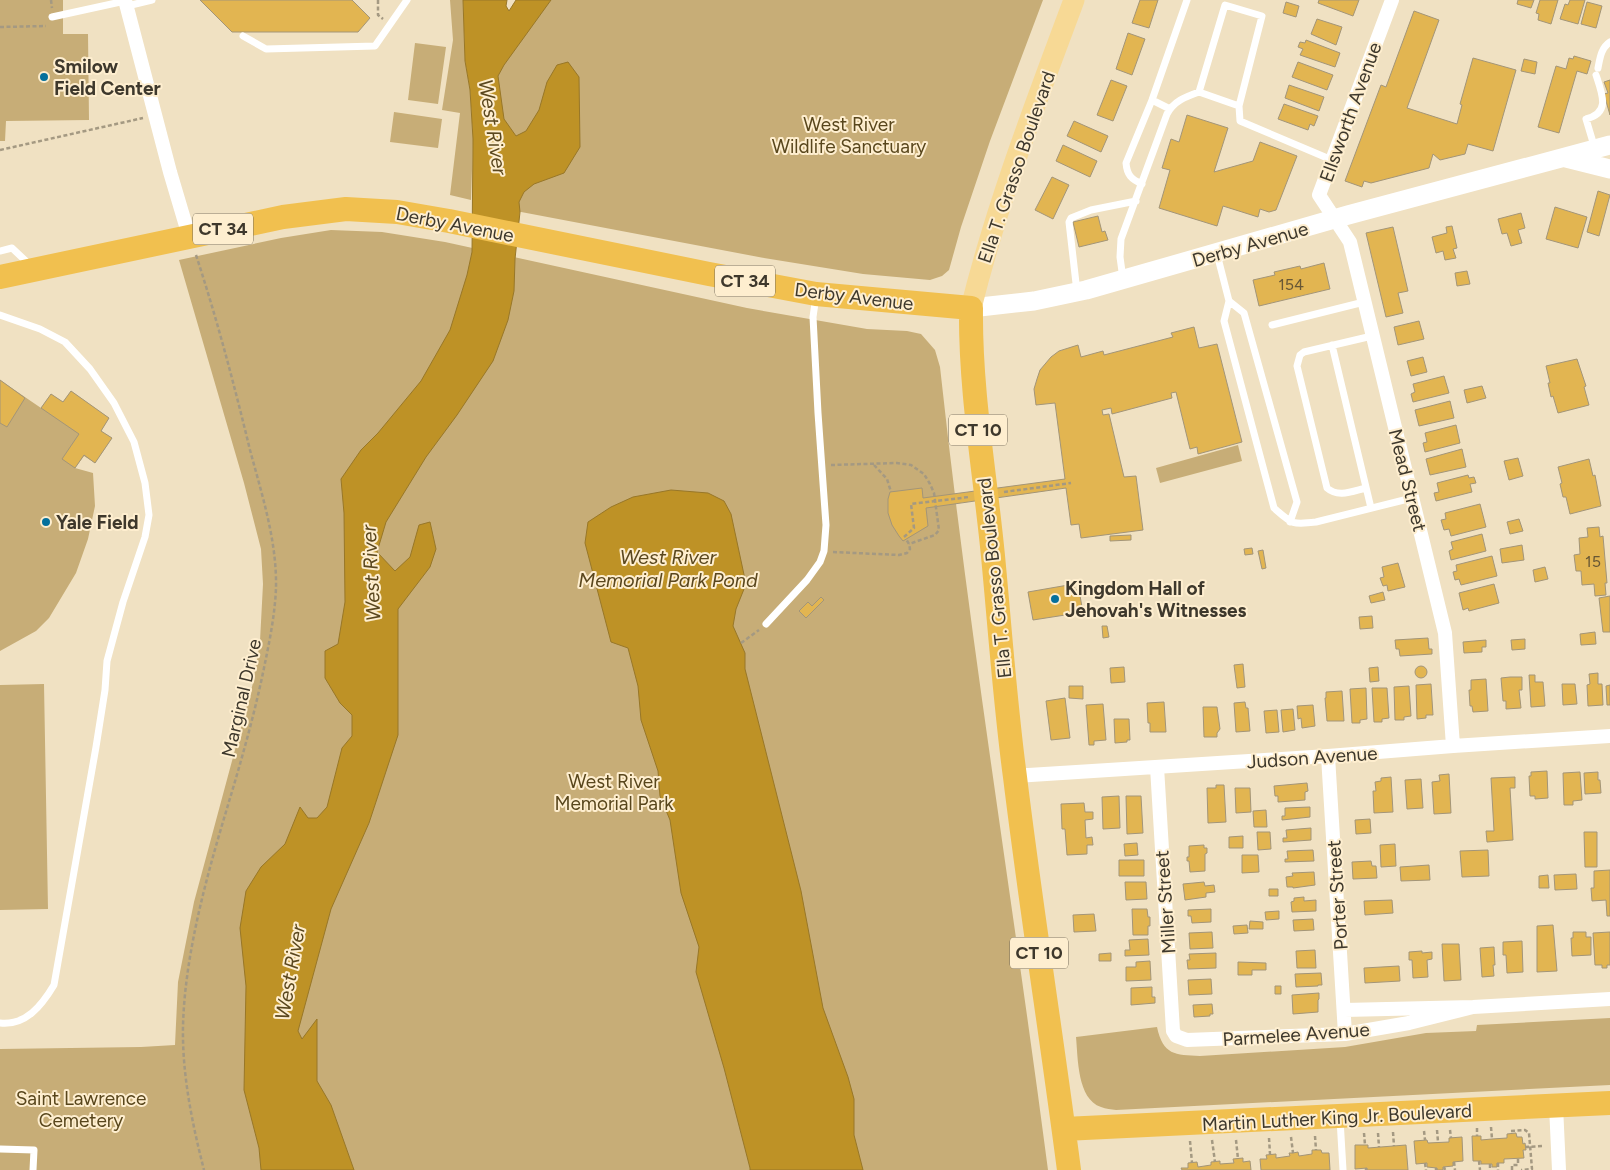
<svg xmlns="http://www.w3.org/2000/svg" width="1610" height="1170" viewBox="0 0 1610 1170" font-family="Figtree,sans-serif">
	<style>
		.green { fill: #c7ad77 }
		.water { fill: #be9226; stroke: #987728 }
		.building { fill: #e2b551; stroke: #a39578 }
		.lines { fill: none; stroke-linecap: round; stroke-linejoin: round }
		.path { stroke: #a49982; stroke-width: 2.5; stroke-dasharray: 4 2.5; stroke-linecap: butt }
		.lane { stroke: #fff; stroke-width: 7 }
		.street { stroke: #fff; stroke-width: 14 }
		.secondary { stroke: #fff; stroke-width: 19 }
		.primary { stroke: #f7d995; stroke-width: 21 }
		.highway { stroke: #f1c04f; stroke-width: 24 }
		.poi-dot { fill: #05709c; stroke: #feeecf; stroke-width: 2 }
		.labels { text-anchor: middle; stroke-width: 4; stroke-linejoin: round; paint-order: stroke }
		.number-label { font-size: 16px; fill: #675735 }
		.shield { fill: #feeecf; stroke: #786f5d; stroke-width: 1 }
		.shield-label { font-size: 18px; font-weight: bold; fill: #3e382c }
		.poi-label { font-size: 19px; font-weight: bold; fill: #3e382c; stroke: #feeecf; text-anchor: start }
		.street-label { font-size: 19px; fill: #3e382c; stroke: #feeecf }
		.park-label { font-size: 19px; fill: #58461c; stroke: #feeecf }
		.water-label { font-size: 20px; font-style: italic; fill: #5a471e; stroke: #feeecf }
	</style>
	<rect width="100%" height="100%" fill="#f0e1c2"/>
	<path class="green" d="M0 0H63V34H88L89 120 6 121 5 141H0Z
		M450 0H463L465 61 470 90 473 139 471 200 450 195 460 113 442 110 453 40Z
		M529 0H1043L990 141 961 227 949 270 942 276 930 280 863 274 764 258 500 208 495 41Z
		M415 43 446 47 438 104 408 100Z
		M394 112 442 119 438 148 390 142Z
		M331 230 382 232 445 242 747 308 867 329 907 331 921 334 935 350 940 367C969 635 1013 902 1048 1170H0V1049L141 1047 175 1045 178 982 194 902 253 683 260 641 263 584 261 549 244 483 179 260 281 238Z
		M0 380 41 408 51 394 63 402 71 391 109 418 101 431 112 438 95 463 84 456 75 468 93 473 95 506 88 539 76 573 49 618 36 631 0 651Z
		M1238 445 1242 461 1160 483 1156 468Z
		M44 684 48 909 0 910V685Z
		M1610 1018V1085L1116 1110C1111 1109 1106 1109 1101 1107 1077 1099 1078 1058 1076 1037L1157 1027C1163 1055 1175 1055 1200 1056L1345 1047 1426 1033 1476 1031 1477 1025Z"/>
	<path class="water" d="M463 0H507L506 6 509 11 516 0H551L504 65 498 76 504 119 516 136 526 131 539 110 547 82 557 65 568 62 579 77 580 147 564 173 534 184 524 192 519 202 520 212 515 259 514 291 508 320 493 361 457 415 426 457 386 522 377 552 395 571 410 557 419 525 430 522 436 549 430 567 398 609V735L369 823 331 909 298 1031 302 1039 317 1019V1081L331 1105 354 1170H261L259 1148 244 1090 246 986 240 928 246 891 261 867 285 844 300 807 308 818H317L327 807 342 748 352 736V715L340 703 325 678V651L338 644 345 602 344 513 341 479 361 450 378 433 421 381 450 330 467 275 472 252 473 139 470 90 465 61Z
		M671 490 708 493 724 501 731 514 746 584 736 609 733 626 745 653V669L801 891 823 1008 848 1077 854 1099V1135L863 1170H750V1168L724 1068 696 972 699 947 681 893 670 820 660 796 658 771 641 720 638 686 628 648 611 642 585 543 588 522 611 507 633 497Z"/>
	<path class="building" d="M200 0H352L370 18 358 32H232Z
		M1140 0H1158L1149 28 1132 23Z
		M1319 0H1359L1353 16 1318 3Z
		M1518 0H1534L1531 8 1517 4Z
		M1540 0H1558L1551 24 1538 20 1539 14 1536 13Z
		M1570 0H1585L1578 24 1560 19 1565 4 1568 5Z
		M1286 2 1299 6 1296 17 1283 13Z
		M1587 2 1602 6 1596 28 1581 24Z
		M1414 11 1439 20 1407 108 1457 124 1462 105 1460 104 1473 58 1516 70 1493 151 1468 144 1465 154 1440 160 1433 154 1429 168 1371 183 1364 181 1362 187 1345 181 1381 85 1386 87Z
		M1317 19 1342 27 1336 45 1311 34Z
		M1128 33 1145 39 1132 75 1116 69Z
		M1306 40 1340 53 1335 67 1300 55 1303 49 1298 47 1300 42 1305 43Z
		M1574 56 1591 61 1587 74 1577 71 1559 133 1538 127 1556 66 1566 69 1569 58 1573 59Z
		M1524 59 1537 62 1535 74 1521 71Z
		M1298 62 1333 75 1327 90 1292 77Z
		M1111 80 1127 86 1113 121 1097 115Z
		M1610 80V115L1604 94 1608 93 1604 82Z
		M1289 85 1324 97 1319 111 1285 98Z
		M1284 104 1318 116 1314 126 1310 124 1308 130 1278 119Z
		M1187 115 1228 128 1214 172 1253 161 1260 142 1297 156 1276 210 1269 212 1260 209 1258 217 1223 206 1217 226 1159 208 1170 170 1162 168 1171 139 1179 142Z
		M1074 121 1108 136 1101 152 1067 136Z
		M1063 145 1097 161 1090 177 1056 161Z
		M1052 177 1069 185 1053 219 1035 210Z
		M1598 191 1610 195 1599 236 1587 232Z
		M1555 207 1587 217 1578 248 1546 239Z
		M1521 213 1525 228 1518 230 1522 243 1511 246 1507 233 1502 234 1498 219Z
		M1098 216 1102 232 1105 231 1108 240 1079 247 1073 222Z
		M1452 226 1457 248 1453 249 1456 258 1445 260 1443 251 1436 253 1432 237 1447 233 1446 227Z
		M1393 227 1408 291 1398 293 1403 313 1386 317 1366 233Z
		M1324 263 1330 289 1259 306 1253 280 1275 275 1274 272 1300 266 1301 269Z
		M1467 271 1470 284 1457 286 1455 273Z
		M1419 321 1424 339 1398 345 1394 327Z
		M1194 327 1199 348 1217 344 1242 442 1198 454 1197 447 1190 449 1176 392 1171 393 1172 398 1112 414 1111 408 1102 410 1103 415 1109 414 1124 477 1136 476 1143 530 1081 538 1079 524 1071 525 1066 488 926 508 928 526 903 541 899 536 892 525 888 513V499L890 492 922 488 923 498 1065 479 1055 403 1036 405 1034 389 1037 379 1040 370 1051 357 1059 351 1078 345 1081 357 1103 351 1104 355 1173 337 1171 333Z
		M1423 357 1427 372 1411 376 1407 361Z
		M1577 359 1586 386 1584 387 1589 405 1558 413 1553 396 1551 397 1548 383H1550L1546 366Z
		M1444 376 1449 393 1413 402 1411 394 1415 392 1413 384Z
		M0 380 25 398 7 427 0 423Z
		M1482 386 1486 398 1467 403 1464 390Z
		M71 391 109 418 101 431 112 438 95 463 84 455 75 468 62 459 79 434 41 408 51 394 63 402Z
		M1450 401 1454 418 1419 426 1415 410Z
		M1456 425 1460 443 1425 452 1423 443 1427 442 1425 433Z
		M1462 449 1466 467 1430 475 1426 459Z
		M1518 458 1523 476 1509 480 1504 461Z
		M1589 459 1593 476 1595 475 1601 506 1570 514 1566 497H1563L1560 484 1562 483 1558 467Z
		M1468 475 1469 478 1474 477 1476 483 1470 484 1472 492 1436 501 1434 493 1439 492 1437 483Z
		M1480 504 1486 527 1451 536 1449 529 1444 530 1441 520 1446 519 1445 513Z
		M1519 519 1523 531 1510 534 1507 522Z
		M1599 527 1600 537 1603 536 1607 583H1605L1606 595 1595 596 1594 584 1582 585 1581 571H1576L1574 555 1580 554 1579 538 1588 537 1587 528Z
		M1482 534 1486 551 1451 560 1449 551 1453 549 1451 542Z
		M1131 535V540L1110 541V536Z
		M1522 545 1524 560 1502 563 1500 549Z
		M1252 548 1253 554 1245 555 1244 549Z
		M1263 550 1266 568 1262 569 1258 551Z
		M1492 556 1497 576 1461 585 1459 579 1455 580 1453 572 1457 571 1456 565Z
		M1398 563 1405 587 1388 591 1387 585 1383 586 1380 578 1384 577 1382 567Z
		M1545 567 1548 579 1535 582 1533 570Z
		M1074 584 1075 590H1079L1082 607 1077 608 1078 613 1033 620 1028 592Z
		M1494 584 1499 603 1469 611 1468 608 1463 610 1459 593Z
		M1383 592 1385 600 1371 603 1369 596Z
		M1610 596V632H1603L1599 598Z
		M821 597 824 600 806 618 799 611 808 602 812 606Z
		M1372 616 1373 628 1360 629 1359 617Z
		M1102 626H1107L1109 637 1103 638Z
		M1595 632 1596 644 1581 645 1580 634Z
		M1428 638 1429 649H1432V654L1400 656 1399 649H1396L1395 640Z
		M1525 639V649L1512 650 1511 640Z
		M1486 640V647H1482V652L1464 653 1463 642Z
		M1243 664 1245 687 1237 688 1234 665Z
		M1415 672a6 6 0 1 1 12 0a6 6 0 1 1-12 0Z
		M1124 667 1125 682 1111 683 1110 668Z
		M1378 667 1379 681 1370 682 1369 668Z
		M1598 673V684H1602L1603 705 1588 706 1587 685 1590 684 1589 674Z
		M1529 675H1535V682H1543L1545 706 1531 707Z
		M1510 677H1522V690H1519L1521 708 1506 709V701H1503L1501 678Z
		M1486 679 1488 711 1473 712 1472 706H1470L1469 690H1471V680Z
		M1431 684 1433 715H1426V718L1417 719 1416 685Z
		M1562 684H1575L1577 704 1563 705Z
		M1610 685V705H1607L1606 686Z
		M1069 686H1083V699L1069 698Z
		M1409 686 1411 716 1404 717V720H1395L1394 687Z
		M1366 688 1367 719 1360 720V723H1352L1350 689Z
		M1372 688H1387L1389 718 1382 719V722H1374Z
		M1342 691 1344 721H1327L1325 698H1326V692Z
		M1065 698 1070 738 1051 740 1046 701Z
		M1164 702 1166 732H1150V723H1148L1147 703Z
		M1245 702 1246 708H1248L1250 731 1236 732 1234 703Z
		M1103 704 1106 740 1094 741V745H1089L1086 705Z
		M1313 705 1315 726 1302 728 1301 718 1298 719 1297 706Z
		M1203 707H1217L1220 729 1217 733V737H1204Z
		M1293 709 1295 730 1283 732 1281 710Z
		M1277 710 1279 732 1266 733 1264 711Z
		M1114 719H1129L1130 740H1127V742L1115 743Z
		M1547 771 1548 798 1535 799V796H1530L1529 776H1531V772Z
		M1580 772 1582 800 1573 801V805H1564L1563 773Z
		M1598 772V780H1600L1601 793 1585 794 1584 773Z
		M1449 774 1451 813 1434 814 1432 782 1440 781 1439 775Z
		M1391 777 1393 812 1374 813 1373 791H1376L1375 782 1381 781V778Z
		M1515 777V788H1510L1513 840 1487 842 1486 831H1494L1491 778Z
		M1421 779 1423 808 1407 809 1405 780Z
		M1307 783 1308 791 1305 792V800L1278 802V796H1275L1274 786Z
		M1216 785H1224L1226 822 1208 823 1207 788H1216Z
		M1235 788H1250L1251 812 1236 813Z
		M1119 796 1120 828 1103 829 1102 797Z
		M1126 796H1141L1143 833 1127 834Z
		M1084 803 1085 812H1093V819L1085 820 1086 838 1092 837 1093 845H1087V854L1067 855 1065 829H1062L1061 804Z
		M1310 807V817L1282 820V816H1285V808Z
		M1266 810 1267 827H1254L1253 811Z
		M1370 819 1371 833 1356 834 1355 820Z
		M1311 828V840L1283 842V838H1287L1286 830Z
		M1257 832H1270L1271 849 1258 850Z
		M1584 832H1597V867H1585Z
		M1243 836V848H1229V837Z
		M1137 843 1138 855 1125 856 1124 844Z
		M1395 844 1396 866 1381 867 1380 845Z
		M1204 845V848H1207V853L1205 854V871L1190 872 1189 861H1187V857H1189V846Z
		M1313 850 1314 861 1285 862V859H1288L1287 851Z
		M1488 850 1489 876 1462 877 1460 851Z
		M1242 855H1258L1259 872 1242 873Z
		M1119 860H1144V876H1119Z
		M1371 861 1372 866H1376L1377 878 1353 879 1352 862Z
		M1429 865 1430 880 1401 881 1400 867Z
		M1610 870V916H1607L1606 900 1592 901 1591 888H1594V871Z
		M1314 872 1315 885 1293 888V887H1287L1286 877 1293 876 1292 873Z
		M1576 874 1577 889 1555 890 1554 875Z
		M1548 875 1549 888H1539V876Z
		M1125 882H1146L1147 899 1126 900Z
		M1204 882 1205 886 1214 885 1215 892 1206 893V897L1185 900 1183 884Z
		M1269 889H1278V896H1269Z
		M1304 897V901L1316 900V911L1292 912 1291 902 1294 901V898Z
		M1392 900 1393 913 1365 915 1364 901Z
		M1132 909H1147L1148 917H1150V926H1148V935H1133Z
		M1211 909V922L1192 923 1191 916H1188V910Z
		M1279 911V919L1266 920 1265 912Z
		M1094 914 1096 931 1074 932 1073 915Z
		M1313 919 1314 930 1294 931 1293 920Z
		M1250 921 1263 922V929H1249Z
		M1247 925 1248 933 1234 934 1233 926Z
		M1553 925 1557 971 1537 972V926Z
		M1212 932 1213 948 1190 949 1189 933Z
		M1573 932H1586V937H1591V955L1572 956 1571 938H1573Z
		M1610 932V965H1607V968H1602V965H1595L1593 933Z
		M1148 939 1149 955 1125 956V950H1130L1129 940Z
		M1522 941 1523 972 1507 973 1506 955H1503V942Z
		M1442 944H1459L1461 980 1444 981Z
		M1494 947 1495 965H1493L1494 976 1482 977 1480 948Z
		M1315 950 1316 968H1297L1296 951Z
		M1422 951V953L1432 952V959L1427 960 1428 977 1413 978 1412 960H1409V952Z
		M1111 953V961H1099V954Z
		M1216 953V968L1188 969 1187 960H1190L1189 954Z
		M1150 961 1151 980 1126 981V967H1136V962Z
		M1238 962 1266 963V970H1252V975H1238Z
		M1399 966 1400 981 1365 983 1364 968Z
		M1321 973 1322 985H1318V986L1296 987 1295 974Z
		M1211 979 1212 994 1189 995 1188 980Z
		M1275 986H1281V994H1275Z
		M1152 987V997H1155V1003L1131 1005V988Z
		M1319 993V999L1318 1000V1012L1293 1014 1292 995Z
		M1212 1004 1213 1014H1210V1016L1194 1017 1193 1005Z
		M1516 1133 1517 1137H1522L1523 1144 1525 1143 1526 1150H1523L1524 1158 1504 1159V1163H1497V1167H1492V1164H1481V1161H1473L1472 1136H1481V1140L1492 1139 1507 1138V1134Z
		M1462 1137 1463 1161 1453 1162V1166L1443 1167V1170H1437V1168L1427 1167V1163L1416 1164 1414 1141 1427 1140 1428 1143 1449 1142V1138Z
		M1355 1145H1368V1148L1406 1145 1408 1170H1367V1168L1355 1169Z
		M1312 1150H1321L1322 1153H1329L1330 1170H1261L1260 1159H1267L1266 1155 1276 1154V1158L1290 1156 1289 1153H1293L1298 1152 1299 1156 1312 1154Z
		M1243 1158V1162L1250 1161 1251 1170H1182L1181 1168H1188V1163L1197 1162 1198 1167 1211 1165V1162L1220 1161V1164L1234 1163 1233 1159Z"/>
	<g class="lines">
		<path class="path" d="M51 0 52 8
			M378 0V15L383 19
			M0 27 46 26
			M0 150 143 118
			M196 255C217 319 234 384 250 450 262 495 277 541 276 588 275 613 270 639 265 663 256 708 244 751 231 795 209 868 185 950 183 1026 182 1074 192 1123 204 1170
			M831 465 897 463 911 465 924 474 930 484 934 493 939 530 935 535 909 544
			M874 465 887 479 891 492
			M1004 492 1071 483
			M904 537 914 528 911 504 969 497
			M833 552 899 555 907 553 910 549 909 544 906 539
			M741 643 759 630
			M1491 1127 1492 1139
			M1477 1128V1136
			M1437 1130 1438 1142
			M1450 1130 1451 1138
			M1424 1131 1425 1140
			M1511 1131 1525 1130 1529 1133 1532 1169 1521 1170
			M1393 1132 1394 1146
			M1364 1133 1365 1145
			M1378 1133 1379 1147
			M1315 1136 1316 1150
			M1291 1137 1293 1153
			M1269 1138 1270 1154
			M1212 1140 1215 1162
			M1236 1140 1238 1159
			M1190 1141 1192 1163
			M1525 1147 1544 1146
			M1479 1161 1480 1170
			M1454 1162 1455 1170
			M1425 1163 1426 1170
			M1498 1163V1170
			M1490 1164V1170
			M1444 1167 1445 1170
			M1366 1168V1170
			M1436 1168V1170
			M1512 1170V1165H1518V1158"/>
		<path class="lane" d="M127 6 152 0
			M52 17 125 1
			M243 36 266 49 375 46 407 0
			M1598 68C1600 58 1601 48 1610 42
			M1199 92 1239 106
			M1152 100 1170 109
			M1595 149 1586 119C1610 113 1603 96 1596 75
			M1142 184C1131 179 1127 175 1126 163L1152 100 1187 0
			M0 251 12 248 30 265
			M1217 254 1229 301 1224 321 1274 508C1292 524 1292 525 1316 522L1412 498
			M1123 279 1120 257 1121 239 1167 114C1174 101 1185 97 1199 92L1225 5 1262 16 1239 106 1240 121 1332 160
			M1077 292 1069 222 1071 218 1091 210 1136 201
			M1229 301 1244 313 1297 502 1290 522
			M0 315 40 329 65 342 90 369 114 403 134 442 145 483 149 515 145 537 123 602 107 661 105 690 96 747 54 985C42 1005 26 1026 0 1023
			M1272 325 1364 302
			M1332 345 1371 508
			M1366 488C1353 491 1338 498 1327 488L1297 366 1300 355 1304 352 1372 336
			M766 624 807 580 820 562 824 551 826 525 818 413 813 317 816 296
			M1340 1119 1343 1170
			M0 1149 34 1150 33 1170"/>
		<path class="street" d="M125 0 170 172 189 236
			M1392 0 1319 195 1350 242 1445 633 1453 746
			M1328 756 1345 1034
			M1157 767 1173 1031 1176 1036 1187 1040 1345 1034 1409 1023 1473 1007
			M1014 776 1328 756 1453 746 1610 736
			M1344 1010 1473 1007 1610 999
			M1556 1106 1559 1170"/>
		<path class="secondary" d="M1566 158 1610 169
			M971 308 1034 301 1086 290 1348 215 1610 145"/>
		<path class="primary" d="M971 308C997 203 1036 102 1074 0"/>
		<path class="highway" d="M0 277 283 217 346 209 397 212 449 221 709 274 816 294 971 308C970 391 985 473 993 556 1000 629 1005 703 1015 777 1031 908 1052 1039 1069 1170
			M1064 1129 1610 1103"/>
	</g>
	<g class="poi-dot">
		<circle cx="44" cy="77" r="5"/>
		<circle cx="46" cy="522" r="5"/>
		<circle cx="1055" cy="599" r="5"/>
	</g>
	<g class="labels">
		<g class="number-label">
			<text x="1291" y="290">154</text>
			<text x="1593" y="567">15</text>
		</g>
		<g class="shield">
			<rect x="193" y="213.5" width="60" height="31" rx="4"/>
			<rect x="715" y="265.5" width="60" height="31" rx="4"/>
			<rect x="949" y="414.5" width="58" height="31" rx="4"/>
			<rect x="1010" y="937.5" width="58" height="31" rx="4"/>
		</g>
		<g class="shield-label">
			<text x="223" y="235">CT 34</text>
			<text x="745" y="287">CT 34</text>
			<text x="978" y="436">CT 10</text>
			<text x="1039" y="959">CT 10</text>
		</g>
		<g class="poi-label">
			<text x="54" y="73">Smilow<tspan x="54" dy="22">Field Center</tspan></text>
			<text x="56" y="529">Yale Field</text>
			<text x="1065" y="595">Kingdom Hall of<tspan x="1065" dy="22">Jehovah's Witnesses</tspan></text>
		</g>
		<g class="street-label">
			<text transform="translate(1350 112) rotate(-70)" y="7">Ellsworth Avenue</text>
			<text transform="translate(1016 167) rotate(-71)" y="7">Ella T. Grasso Boulevard</text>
			<text transform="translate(455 224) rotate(11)" y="7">Derby Avenue</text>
			<text transform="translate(1250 244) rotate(-16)" y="7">Derby Avenue</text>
			<text transform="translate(854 296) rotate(7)" y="7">Derby Avenue</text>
			<text transform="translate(1408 480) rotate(76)" y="7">Mead Street</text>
			<text transform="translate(994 578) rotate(-96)" y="7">Ella T. Grasso Boulevard</text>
			<text transform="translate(241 698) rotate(-77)" y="7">Marginal Drive</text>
			<text transform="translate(1312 757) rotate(-4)" y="7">Judson Avenue</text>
			<text transform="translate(1337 895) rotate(-94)" y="7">Porter Street</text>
			<text transform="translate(1165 902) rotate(-94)" y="7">Miller Street</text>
			<text transform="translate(1296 1034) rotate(-4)" y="7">Parmelee Avenue</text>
			<text transform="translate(1337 1117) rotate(-3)" y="7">Martin Luther King Jr. Boulevard</text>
		</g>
		<g class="park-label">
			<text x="849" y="131">West River<tspan x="849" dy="22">Wildlife Sanctuary</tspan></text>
			<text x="614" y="788">West River<tspan x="614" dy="22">Memorial Park</tspan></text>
			<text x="81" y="1105">Saint Lawrence<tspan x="81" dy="22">Cemetery</tspan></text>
		</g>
		<g class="water-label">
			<text transform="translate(493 127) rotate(81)" y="7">West River</text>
			<text x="668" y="564">West River<tspan x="668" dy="23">Memorial Park Pond</tspan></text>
			<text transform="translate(371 573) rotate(-93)" y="7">West River</text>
			<text transform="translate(290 972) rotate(-80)" y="7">West River</text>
		</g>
	</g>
</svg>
